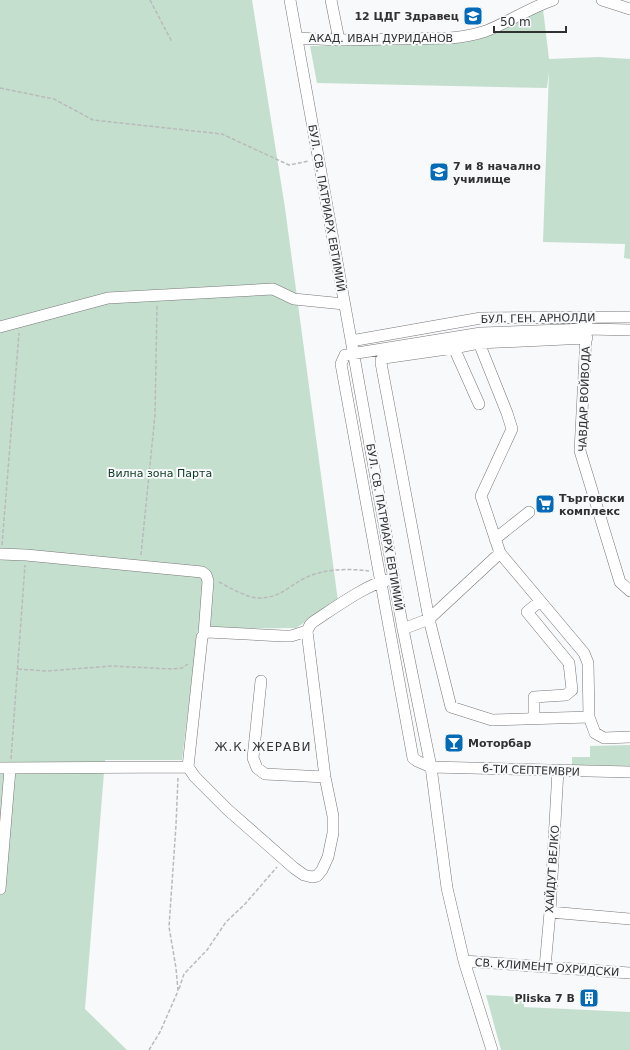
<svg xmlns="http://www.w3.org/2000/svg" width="630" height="1050" viewBox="0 0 630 1050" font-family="'DejaVu Sans',sans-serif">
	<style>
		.green { fill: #c4dfcd }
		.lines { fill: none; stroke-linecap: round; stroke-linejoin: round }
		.minor-casing { stroke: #777779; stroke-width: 12 }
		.path { stroke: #b9babb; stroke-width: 1.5; stroke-dasharray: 4 2; stroke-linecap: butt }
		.minor { stroke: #fff; stroke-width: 11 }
		.labels { text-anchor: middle; stroke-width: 4; stroke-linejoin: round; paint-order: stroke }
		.poi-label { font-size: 11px; font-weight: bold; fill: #313132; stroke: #f8f9fb; text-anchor: start }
		.street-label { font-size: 11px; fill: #313132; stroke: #f8f9fb }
		.park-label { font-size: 11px; fill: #0c3821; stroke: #f8f9fb }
		.neighbourhood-label { font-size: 12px; letter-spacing: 1px; fill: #353537; stroke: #f8f9fb }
	</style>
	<rect width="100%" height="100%" fill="#f8f9fb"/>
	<path class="green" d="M0 0H252L285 208 338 601 296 628 198 629 182 760H105L85 1009 127 1050H0Z
		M543 9 549 59 598 57 630 59V259L624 258 625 244 543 242 549 72 547 88 317 83 310 46 455 43Z
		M630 745V766L572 765V757H590V746Z
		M486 995 524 997V1007L630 1012V1050H501Z"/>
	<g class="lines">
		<g class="minor-casing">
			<path id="minor" d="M290 0 403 629 431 767 447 888 464 961 492 1050
				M331 0 339 40
				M602 0 630 9
				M297 38 339 40 450 38C462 37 474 35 486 31 509 22 529 8 553 0
				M587 317 580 451 620 582 630 591
				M0 327 108 298 273 289 294 299 344 304
				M630 330 588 329 481 333 345 355 341 364 413 758 417 761 431 767 630 772
				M587 338 479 343 454 348 384 358 381 360V363L429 619 451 707 492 720 589 717 595 733 604 738 630 737
				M351 341 481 318 630 317
				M479 343 507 413 512 429 481 496 500 553
				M454 348 479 404
				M495 539 529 512
				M0 554 26 555 202 572 206 575 208 581 204 634
				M403 629 429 619 500 553 584 653 588 663 589 717
				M307 631 325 777 333 816V833L328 857 322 870 317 876 312 877 304 875 294 868 228 810 195 777 188 767 202 637 204 634 207 632 283 636H291L307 631 310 625 313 622C333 609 367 584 388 580
				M261 681 253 758 257 768 265 774 325 777
				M534 718V697L566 695 572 690 569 663 527 612 540 601
				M0 768 188 767
				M0 889 10 769
				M550 912 630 919
				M464 961 630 973
				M545 967 550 912 558 770"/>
		</g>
		<path class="path" d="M150 0 172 42
			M0 88 54 99 93 120 222 134 289 165 309 161
			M2 545 19 333
			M141 555 155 415 157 305
			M219 582C228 587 248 598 258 598 280 598 286 588 303 579 322 569 347 568 369 571
			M18 669 47 671 112 666 172 669 182 668 188 664
			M11 759 25 565
			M179 989 184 974 207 950 226 922 245 904 277 867
			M149 1050 160 1032 178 991 176 968 169 927 176 825 178 778"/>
		<use href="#minor" class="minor"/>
	</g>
	<defs>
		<g id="school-square" transform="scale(1)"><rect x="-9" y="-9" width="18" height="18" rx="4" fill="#026ab6" stroke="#f8f9fb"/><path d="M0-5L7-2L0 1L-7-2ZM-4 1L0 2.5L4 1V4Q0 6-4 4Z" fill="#fff"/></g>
		<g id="supermarket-square" transform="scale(1)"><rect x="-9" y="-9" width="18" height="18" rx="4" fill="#026ab6" stroke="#f8f9fb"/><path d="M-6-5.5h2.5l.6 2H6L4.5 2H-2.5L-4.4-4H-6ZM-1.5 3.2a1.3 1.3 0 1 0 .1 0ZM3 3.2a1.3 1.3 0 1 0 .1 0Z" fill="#fff"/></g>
		<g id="bar-square" transform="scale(1)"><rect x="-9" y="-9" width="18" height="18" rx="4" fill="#026ab6" stroke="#f8f9fb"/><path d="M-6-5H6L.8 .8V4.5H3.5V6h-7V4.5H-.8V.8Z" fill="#fff"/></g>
		<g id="building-square" transform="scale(1)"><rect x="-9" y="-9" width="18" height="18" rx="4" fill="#026ab6" stroke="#f8f9fb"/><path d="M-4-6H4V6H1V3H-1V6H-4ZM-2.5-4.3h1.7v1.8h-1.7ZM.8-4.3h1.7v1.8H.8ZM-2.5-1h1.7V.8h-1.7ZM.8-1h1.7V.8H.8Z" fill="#fff"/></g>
	</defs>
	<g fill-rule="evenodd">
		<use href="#school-square" x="473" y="16"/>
		<use href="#school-square" x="439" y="172"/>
		<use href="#supermarket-square" x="545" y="504"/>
		<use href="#bar-square" x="454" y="743"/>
		<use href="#building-square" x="589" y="998"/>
	</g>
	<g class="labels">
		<g class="poi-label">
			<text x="459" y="20" text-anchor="end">12 ЦДГ Здравец</text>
			<text x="453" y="170">7 и 8 начално<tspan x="453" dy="13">училище</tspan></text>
			<text x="559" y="502">Търговски<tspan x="559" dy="13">комплекс</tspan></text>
			<text x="468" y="747">Моторбар</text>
			<text x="575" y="1002" text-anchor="end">Pliska 7 B</text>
		</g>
		<g class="street-label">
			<text x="381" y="42">АКАД. ИВАН ДУРИДАНОВ</text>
			<text transform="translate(327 208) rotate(80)" y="4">БУЛ. СВ. ПАТРИАРХ ЕВТИМИЙ</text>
			<text transform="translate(538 318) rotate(-1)" y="4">БУЛ. ГЕН. АРНОЛДИ</text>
			<text transform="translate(584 399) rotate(-88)" y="4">ЧАВДАР ВОЙВОДА</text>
			<text transform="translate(385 527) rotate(80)" y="4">БУЛ. СВ. ПАТРИАРХ ЕВТИМИЙ</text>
			<text transform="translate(531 770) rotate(2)" y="4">6-ТИ СЕПТЕМВРИ</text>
			<text transform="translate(552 869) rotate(-86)" y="4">ХАЙДУТ ВЕЛКО</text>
			<text transform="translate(547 967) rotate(4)" y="4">СВ. КЛИМЕНТ ОХРИДСКИ</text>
		</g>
		<g class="park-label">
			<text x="160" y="477">Вилна зона Парта</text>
		</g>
		<g class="neighbourhood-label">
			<text x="263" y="751">Ж.К. ЖЕРАВИ</text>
		</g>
	</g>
	<path d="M494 26v6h72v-6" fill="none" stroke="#313132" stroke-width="2"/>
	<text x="500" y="26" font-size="12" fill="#313132" stroke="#f8f9fb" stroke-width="3" paint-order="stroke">50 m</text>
</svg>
